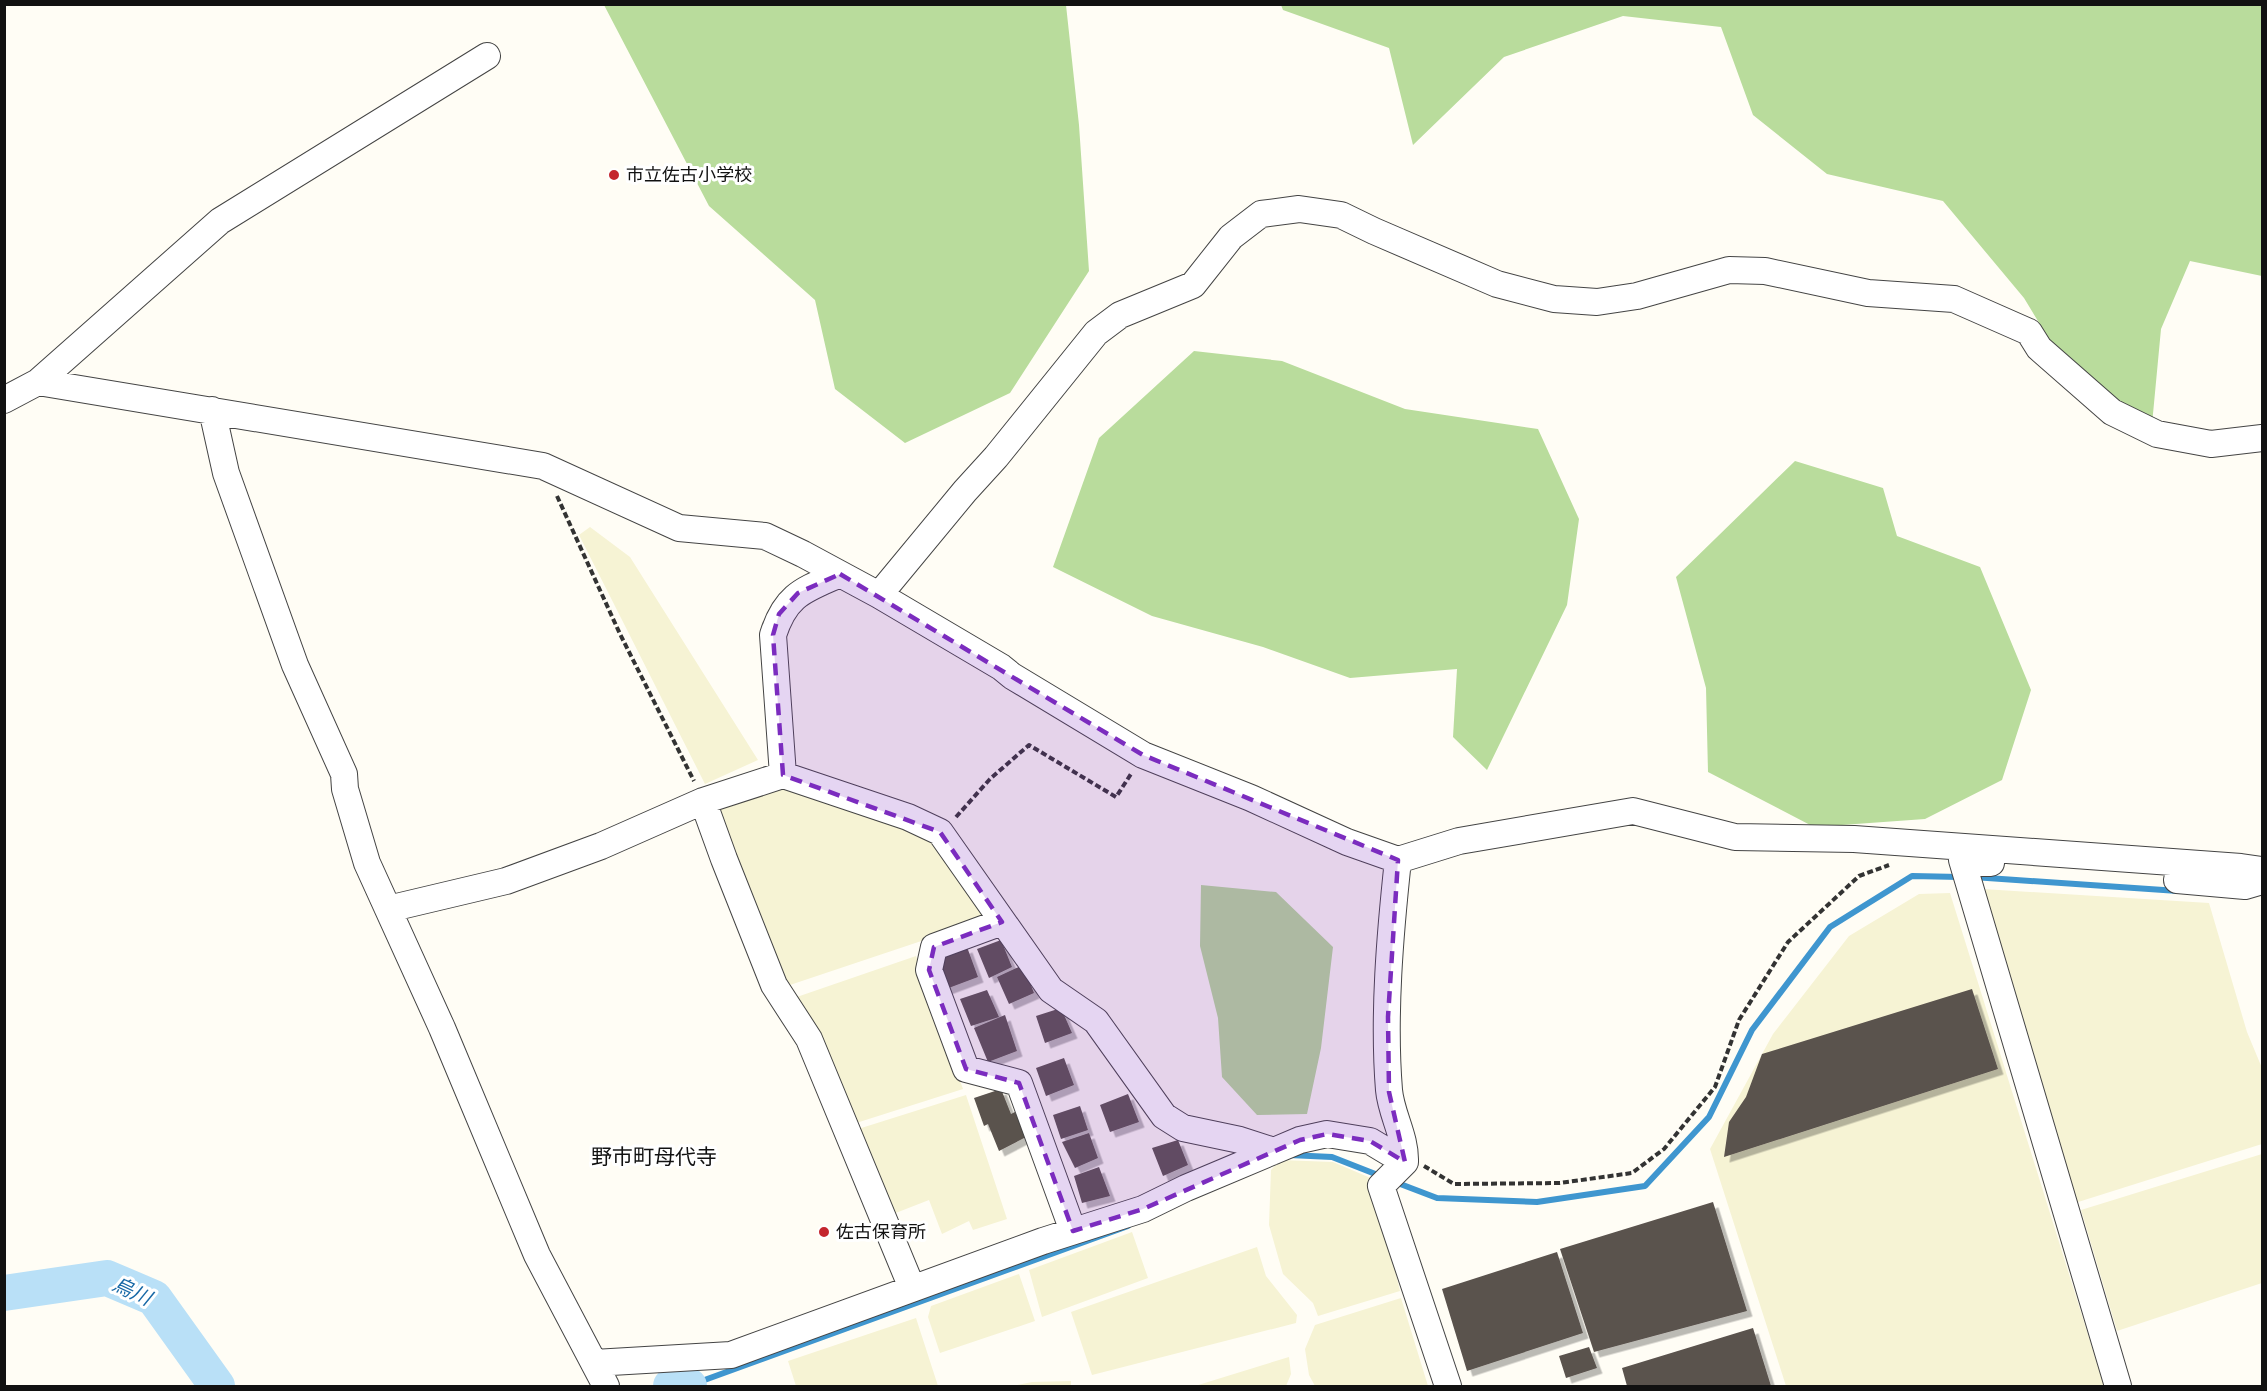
<svg xmlns="http://www.w3.org/2000/svg" width="2267" height="1391" viewBox="0 0 2267 1391" font-family="Bitter,'Noto Sans JP',serif">
	<style>
		.farmland { fill: #f6f3d4 }
		.forest { fill: #b9dc9c }
		.lines { fill: none; stroke-linecap: round; stroke-linejoin: round }
		.stream { stroke: #3f96cf; stroke-width: 6 }
		.river { stroke: #b9e0f7; stroke-width: 36 }
		.building { fill: #5a524d; filter: url(#shadow) }
		.minor-casing { stroke: #444; stroke-width: 28 }
		.path { stroke: #333; stroke-width: 4; stroke-dasharray: 6 3; stroke-linecap: butt }
		.minor { stroke: #fff; stroke-width: 26 }
		.marked { fill: #7b2cbf; fill-opacity: 0.2; stroke: #7b2cbf; stroke-width: 4.5; stroke-dasharray: 12 8; stroke-linejoin: round }
		.poi-dot { fill: #c4262e; stroke: #fff; stroke-width: 2 }
		.labels { text-anchor: middle; stroke-width: 6; stroke-linejoin: round; paint-order: stroke }
		.poi-label { font-size: 18px; fill: #111; stroke: #fff; text-anchor: start }
		.water-label { font-size: 20px; font-style: italic; fill: #1768a6; stroke: #fff }
		.quarter-label { font-size: 21px; fill: #111; stroke: #fff }
	</style>
	<defs>
		<filter id="shadow"><feDropShadow dx="5.5" dy="5.5" stdDeviation="0" flood-color="#0004"/></filter>
	</defs>
	<rect width="100%" height="100%" fill="#fffdf5"/>
	<path class="farmland" d="M590 527 630 557 758 760 705 784 579 535Z
		M777 783 937 839 990 918 784 987 713 806Z
		M1983 889 2209 903 2247 1032 2262 1068V1144L2075 1203Z
		M1950 893 2104 1386H1786L1710 1149 1773 1034 1849 936 1919 894Z
		M916 956 963 1089 853 1124 791 999Z
		M966 1095 1007 1219 973 1230 969 1221 942 1234 929 1200 888 1216 855 1130Z
		M2262 1154V1283L2117 1331 2081 1210Z
		M1280 1160 1333 1162 1373 1179 1400 1291 1318 1316 1313 1303 1283 1274 1269 1225 1271 1170Z
		M1132 1232 1148 1278 1042 1317 1029 1270Z
		M1257 1247 1266 1276 1297 1315 1296 1323 1092 1375 1071 1312Z
		M1019 1274 1035 1321 940 1353 928 1317 931 1306Z
		M1401 1298 1428 1386H1315L1309 1375 1305 1349 1315 1325Z
		M916 1318 938 1386H796L788 1361Z
		M1289 1357 1291 1374 1286 1386H1195Z
		M1071 1381V1386H1012L1032 1382Z"/>
	<path class="forest" d="M604 5H1066L1079 125 1089 271 1010 393 905 443 835 389 815 300 709 206Z
		M1281 5H2262V276L2190 261 2161 329 2151 435 2075 382 2024 298 1943 201 1827 174 1753 115 1721 27 1623 16 1504 57 1413 145 1389 48 1283 10Z
		M1194 351 1282 361 1405 409 1538 429 1579 519 1567 605 1487 770 1453 737 1457 669 1350 678 1263 647 1152 616 1053 567 1099 438Z
		M1795 461 1883 488 1897 536 1980 567 2031 690 2002 780 1925 819 1814 827 1708 772 1706 688 1676 577Z
		M1201 885 1276 892 1333 947 1321 1048 1307 1114 1257 1115 1222 1077 1218 1018 1200 946Z"/>
	<g class="lines">
		<path class="stream" d="M1973 877 2178 891
			M1289 1155 1332 1157 1383 1177
			M1395 1182 1437 1198 1537 1202 1645 1186 1709 1117 1752 1030 1830 927 1912 876 1960 877
			M688 1386 1128 1226"/>
		<path class="river" d="M4 1293 107 1278 154 1298 217 1386
			M671 1386H689"/>
	</g>
	<path class="building" d="M1001 940 1012 967 989 978 977 949Z
		M967 947 978 977 946 989 936 959Z
		M1023 965 1034 993 1009 1004 997 977Z
		M1972 989 1998 1069 1724 1157 1729 1122 1746 1097 1762 1054Z
		M987 990 999 1017 971 1026 960 999Z
		M1061 1008 1072 1033 1045 1043 1036 1016Z
		M1005 1015 1017 1051 988 1062 974 1028Z
		M1064 1058 1074 1085 1046 1096 1036 1068Z
		M1001 1089 1011 1114 1015 1112 1026 1137 999 1151 988 1124 984 1126 974 1098Z
		M1128 1094 1139 1122 1110 1132 1100 1105Z
		M1080 1106 1088 1130 1061 1139 1053 1115Z
		M1089 1133 1098 1158 1075 1168 1062 1142Z
		M1178 1140 1188 1165 1163 1176 1152 1148Z
		M1099 1167 1110 1196 1082 1203 1074 1176Z
		M1713 1202 1747 1311 1594 1352 1560 1249Z
		M1557 1252 1583 1333 1467 1371 1442 1289Z
		M1753 1328 1771 1386H1627L1622 1368Z
		M1589 1347 1597 1368 1566 1378 1559 1356Z"/>
	<g class="lines">
		<g class="minor-casing">
			<path id="minor" d="M38 382 543 466 679 528 765 536 803 554 879 595 1001 667 1012 676 1143 755 1251 798 1347 842 1398 860 1459 841 1633 811 1735 837 1854 839 2241 867 2262 870
				M4 400 38 382 220 221 487 56
				M212 410 226 473 295 665 344 774 345 789 367 863 442 1028 537 1255 606 1386
				M879 595 965 491 996 457 1096 333 1120 315 1193 285 1231 237 1261 214 1299 209 1341 215 1374 231 1497 284 1554 299 1597 302 1637 296 1729 270 1765 271 1868 293 1954 299 2029 332 2039 348 2112 412 2157 434 2211 444 2262 438
				M783 775 773 635C786 594 804 590 840 574
				M703 801 724 859 774 985 809 1039 912 1288
				M1991 863 1962 860 2118 1386
				M2177 880 2245 886 2262 881
				M388 909 506 881 601 846 703 801 783 775 908 817 940 832 1051 990 1096 1021 1164 1116 1183 1128 1240 1140 1274 1151
				M1002 922 934 947 929 970 966 1069 1019 1083 1073 1231
				M1405 1162 1381 1186 1448 1386
				M594 1363 731 1355 1043 1241 1143 1209 1186 1188 1300 1140 1327 1134 1370 1141 1405 1162C1406 1137 1391 1114 1389 1090 1383 1016 1390 934 1398 860"/>
		</g>
		<path class="path" d="M557 496 620 634 694 781
			M956 817 990 779 1029 745 1116 797 1131 774
			M1424 1166 1454 1184 1560 1183 1632 1173 1664 1149 1715 1087 1739 1020 1788 942 1859 876 1889 865"/>
		<use href="#minor" class="minor"/>
	</g>
	<path class="marked" d="M840 574 1143 755 1398 860 1388 1017 1389 1092 1405 1162 1370 1141 1327 1134 1300 1140 1143 1209 1073 1231 1019 1083 966 1069 929 970 934 947 1002 922 940 832 783 775 773 635 779 614 798 593Z"/>
	<g class="poi-dot">
		<circle cx="614" cy="175" r="6"/>
		<circle cx="824" cy="1232" r="6"/>
	</g>
	<g class="labels">
		<g class="poi-label">
			<text x="626" y="181">市立佐古小学校</text>
			<text x="836" y="1238">佐古保育所</text>
		</g>
		<g class="water-label">
			<text transform="translate(132 1291) rotate(25)" y="7">烏川</text>
		</g>
		<g class="quarter-label">
			<text x="654" y="1164">野市町母代寺</text>
		</g>
	</g>
	<rect width="2267" height="1391" fill="none" stroke="#111111" stroke-width="12"/>
</svg>
